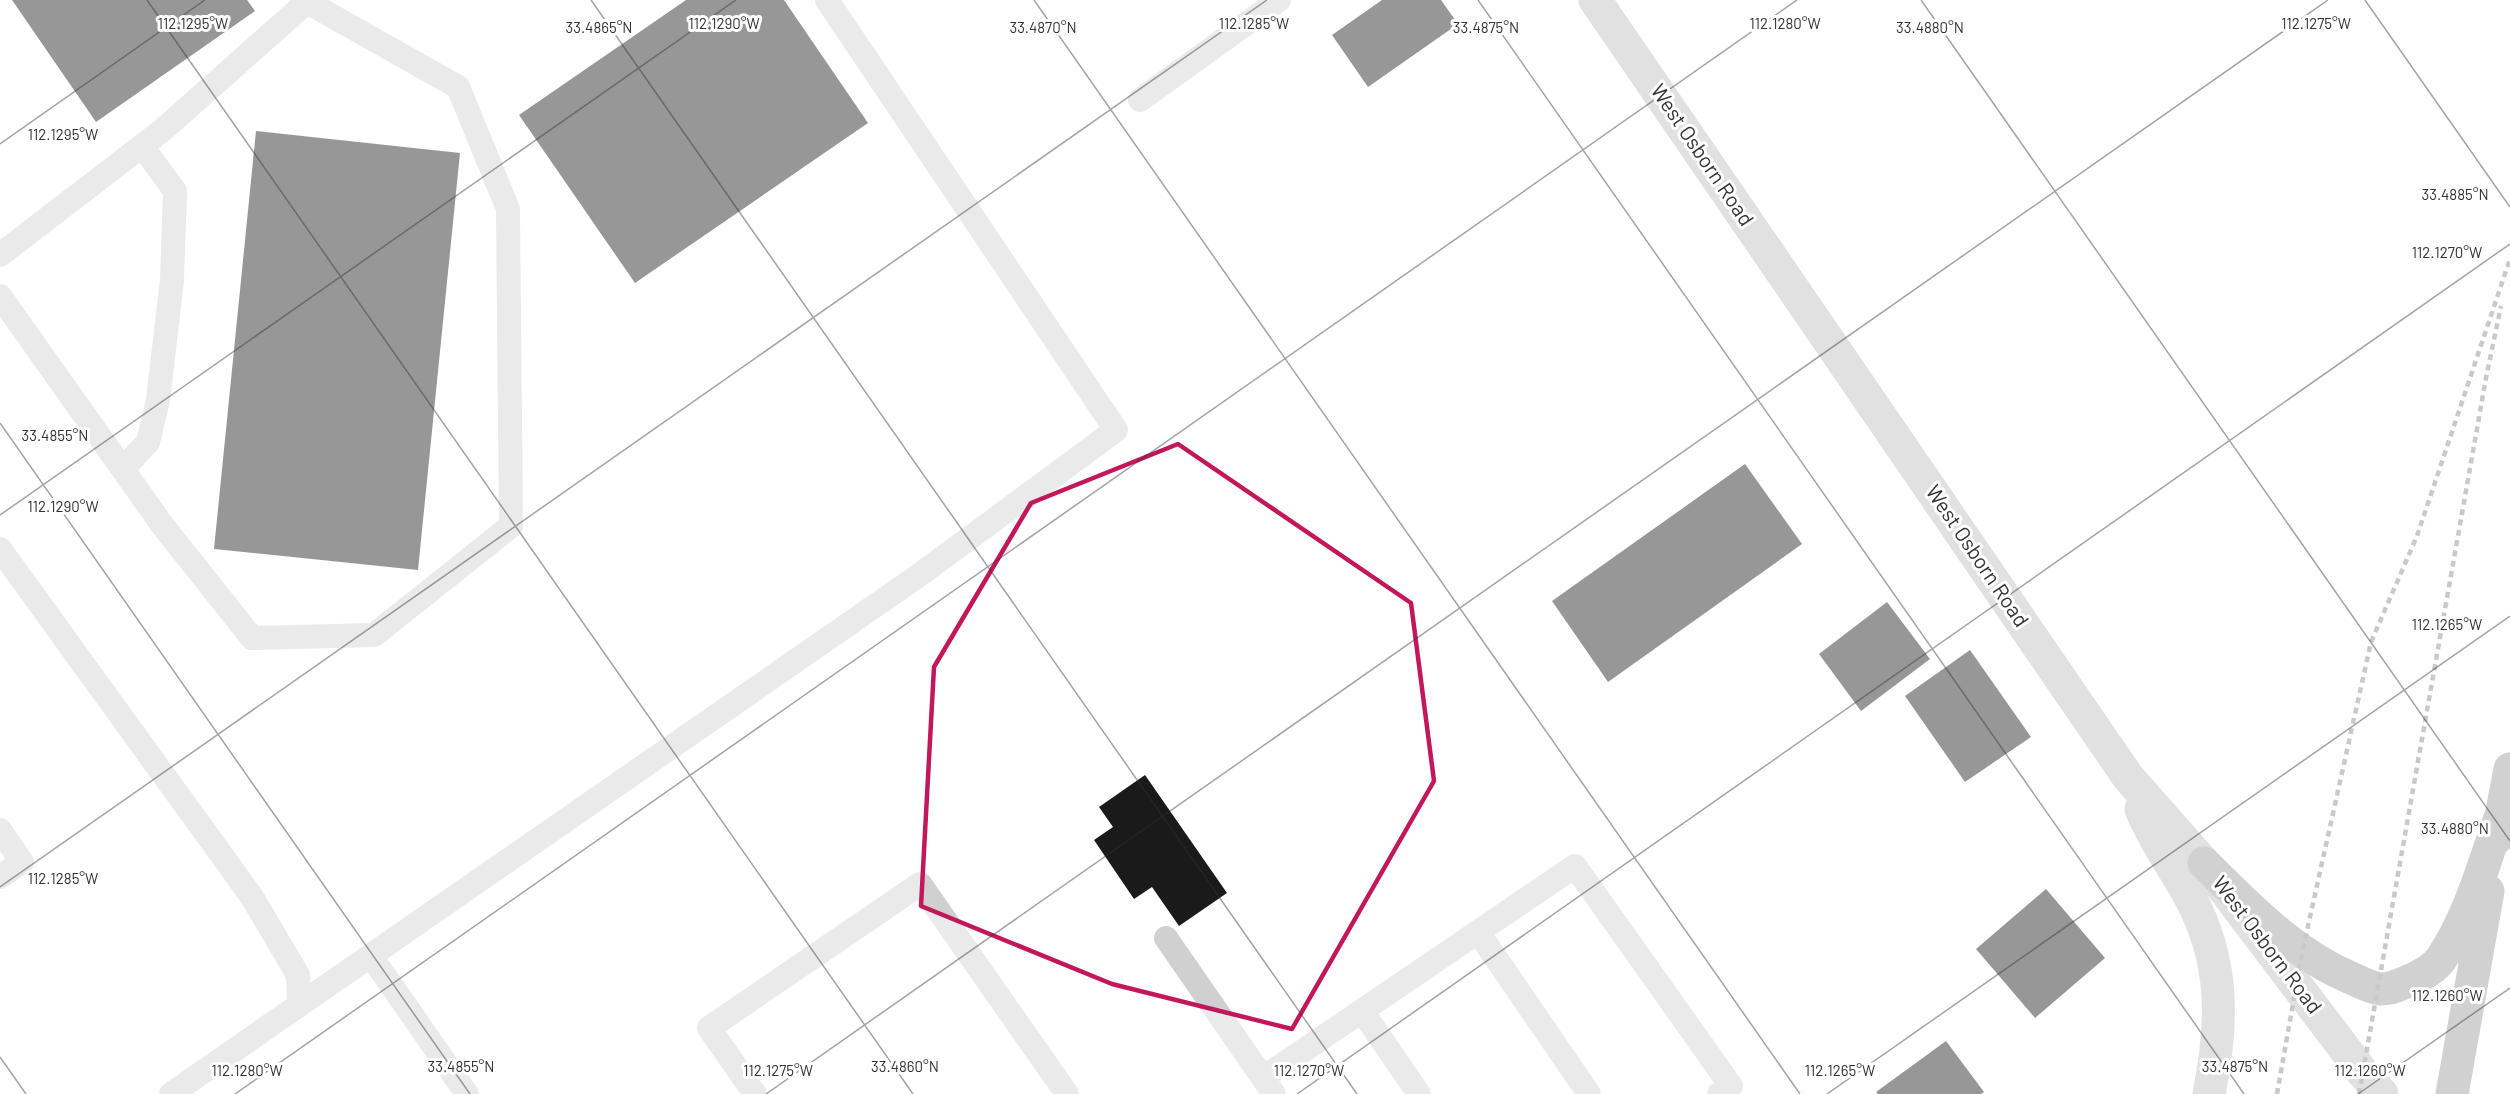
<svg xmlns="http://www.w3.org/2000/svg" width="2510" height="1094" viewBox="0 0 2510 1094" font-family="Barlow,sans-serif">
	<style>
		.building { fill: #1a1a1a }
		.lines { fill: none; stroke-linecap: round; stroke-linejoin: round }
		.lane { stroke: #d0d0d0; stroke-width: 24 }
		.secondary { stroke: #bdbdbd; stroke-width: 33 }
		.highway { stroke: #9a9a9a; stroke-width: 33 }
		.rail { stroke: #888; stroke-width: 4.5; stroke-dasharray: 6 4.5; stroke-linecap: butt }
		.marked { fill: none; stroke: #c2185b; stroke-width: 4.5; stroke-linejoin: round }
		.ticks { fill: none; stroke: #333; stroke-width: 1.5; stroke-opacity: 0.45 }
		.labels { text-anchor: middle; stroke-width: 6; stroke-linejoin: round; paint-order: stroke }
		.street-label { font-size: 21px; fill: #333; stroke: #fff }
		.ticks-label { font-size: 15px; text-anchor: middle; fill: #333; stroke: #fff; stroke-width: 6; stroke-linejoin: round; paint-order: stroke }
	</style>
	<rect width="100%" height="100%" fill="#fff"/>
	<path class="building" d="M12 0H247L255 11 96 122Z
		M686 0H784L868 123 635 283 519 115Z
		M1382 0H1441L1458 24 1368 87 1332 35Z
		M256 131 460 153 418 570 214 549Z
		M1745 464 1802 544 1608 682 1552 601Z
		M1887 602 1930 659 1861 711 1819 654Z
		M1970 650 2031 737 1965 782 1905 696Z
		M1145 775 1227 893 1179 926 1152 887 1134 899 1094 840 1113 827 1099 807Z
		M2046 889 2105 958 2035 1018 1976 949Z
		M1946 1041 1984 1092 1981 1094H1878L1876 1092Z"/>
	<g class="lines">
		<path class="lane" d="M1140 100 1279 0
			M0 255 164 129 309 0
			M0 296 163 526 252 638 374 635 511 526 508 209 458 87 309 3
			M123 469 148 442 158 400 172 280 175 191 142 146
			M0 549 252 897 298 975 299 1005
			M0 830 22 862 0 877
			M1478 932 1589 1094
			M1166 938 1274 1094
			M371 956 467 1094
			M1362 1011 1419 1094
			M1263 1078 1575 866 1731 1086 1719 1094
			M171 1094 918 576 1116 430 827 0
			M755 1094 709 1028 920 884 1067 1094"/>
		<path class="secondary" d="M1595 0 2128 777 2204 863 2363 1073 2382 1094
			M2141 809C2154 841 2174 868 2190 897 2225 962 2223 1024 2209 1094"/>
		<path class="highway" d="M2497 838 2510 769
			M2204 863C2249 907 2292 953 2351 978 2360 982 2371 988 2381 989 2391 989 2402 984 2411 980 2422 975 2434 969 2441 959 2470 916 2484 863 2501 815
			M2452 1094 2488 891"/>
		<path class="rail" d="M2277 1094 2302 953 2371 642 2417 536 2510 259
			M2359 1094 2486 378 2501 306"/>
	</g>
	<path d="M0 0H2510V1094H0ZM1178 444 1411 603 1434 781 1292 1029 1112 984 921 906 934 667 1031 503Z" fill="#fff" fill-opacity=".55" fill-rule="evenodd"/>
	<path class="marked" d="M1178 444 1411 603 1434 781 1292 1029 1112 984 921 906 934 667 1031 503Z"/>
	<path class="ticks" d="M147 0 913 1094M591 0 1357 1094M1034 0 1800 1094M1478 0 2244 1094M1921 0 2510 841M2365 0 2510 207M0 144 205 0M0 423 470 1094M0 515 736 0M0 887 1267 0M0 1057 26 1094M235 1094 1797 0M766 1094 2328 0M1297 1094 2510 244M1827 1094 2510 616M2358 1094 2510 988"/>
	<g class="labels">
		<g class="street-label">
			<text transform="translate(1702 155) rotate(56)" y="7">West Osborn Road</text>
			<text transform="translate(1977 556) rotate(56)" y="7">West Osborn Road</text>
			<text transform="translate(2267 945) rotate(53)" y="7">West Osborn Road</text>
		</g>
	</g>
	<g class="ticks-label">
		<text x="193" y="29">112.1295°W</text>
		<text x="724" y="29">112.1290°W</text>
		<text x="1254" y="29">112.1285°W</text>
		<text x="1785" y="29">112.1280°W</text>
		<text x="2316" y="29">112.1275°W</text>
		<text x="599" y="33">33.4865°N</text>
		<text x="1043" y="33">33.4870°N</text>
		<text x="1486" y="33">33.4875°N</text>
		<text x="1930" y="33">33.4880°N</text>
		<text x="63" y="140">112.1295°W</text>
		<text x="2455" y="200">33.4885°N</text>
		<text x="2447" y="258">112.1270°W</text>
		<text x="55" y="441">33.4855°N</text>
		<text x="63" y="512">112.1290°W</text>
		<text x="2447" y="630">112.1265°W</text>
		<text x="2455" y="834">33.4880°N</text>
		<text x="63" y="884">112.1285°W</text>
		<text x="2447" y="1001">112.1260°W</text>
		<text x="461" y="1072">33.4855°N</text>
		<text x="905" y="1072">33.4860°N</text>
		<text x="2235" y="1072">33.4875°N</text>
		<text x="247" y="1076">112.1280°W</text>
		<text x="778" y="1076">112.1275°W</text>
		<text x="1309" y="1076">112.1270°W</text>
		<text x="1840" y="1076">112.1265°W</text>
		<text x="2370" y="1076">112.1260°W</text>
	</g>
</svg>
